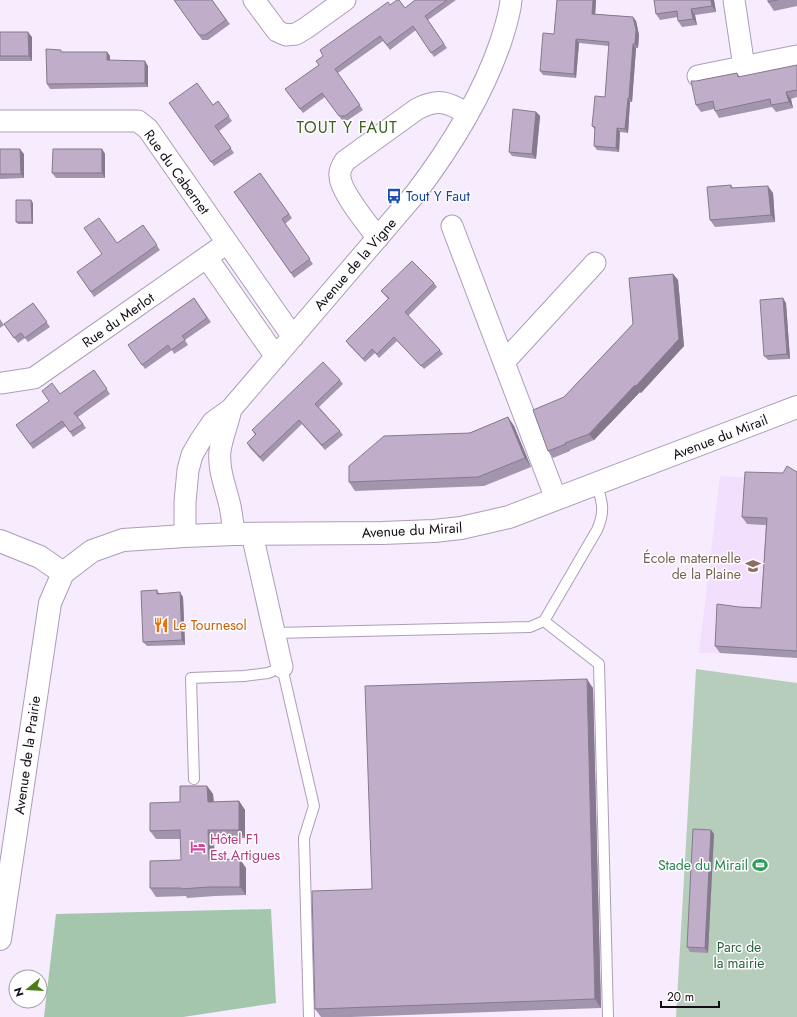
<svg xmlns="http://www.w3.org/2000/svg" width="797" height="1017" viewBox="0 0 797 1017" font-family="Jost,sans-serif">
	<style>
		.built { fill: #f1dffd }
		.green { fill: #b5cdba }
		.forest { fill: #a4c6ac }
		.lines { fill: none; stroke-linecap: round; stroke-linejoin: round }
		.service-casing { stroke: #ae9db9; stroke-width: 12 }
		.minor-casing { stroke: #ae9db9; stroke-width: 23 }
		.tertiary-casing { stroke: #ae9db9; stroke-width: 24 }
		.service { stroke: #fff; stroke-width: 10 }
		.minor { stroke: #fff; stroke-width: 21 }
		.tertiary { stroke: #fff; stroke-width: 22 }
		.wall { fill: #a495ae }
		.shaded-wall { fill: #86798d }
		.building { fill: #bfadca; stroke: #86798d }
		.labels { text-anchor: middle; stroke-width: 3; stroke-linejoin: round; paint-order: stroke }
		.street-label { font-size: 14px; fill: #130c16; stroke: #fefefe }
		.transit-label { font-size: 14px; fill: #164399; stroke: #fefefe; text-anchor: start }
		.education-label { font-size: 14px; fill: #785e54; stroke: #fefefe; text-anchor: end }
		.food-label { font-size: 14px; fill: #c56008; stroke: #fefefe; text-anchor: start }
		.hotel-label { font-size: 14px; fill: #b23c85; stroke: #fefefe; text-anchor: start }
		.leisure-label { font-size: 14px; fill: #27864d; stroke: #fefefe; text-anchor: end }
		.park-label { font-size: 14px; fill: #2b5f3c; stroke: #fefefe }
		.quarter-label { font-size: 16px; letter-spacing: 1px; fill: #3c6021; stroke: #fefefe }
	</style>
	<rect width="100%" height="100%" fill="#f7ecfe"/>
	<path class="built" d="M797 471V658L720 653H699L720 476 750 478Z"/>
	<path class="green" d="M696 669 797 683V1017H676Z"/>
	<path class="forest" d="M271 909 276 1003 183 1017H44L56 914Z"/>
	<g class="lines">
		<g class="service-casing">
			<path id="service" d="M544 621 599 664 608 1017
				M274 633 530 627 544 621 597 530C605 512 603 502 596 484
				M194 779 191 678 244 676 268 673 282 667 314 806 304 838 309 1017"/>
		</g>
		<g class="minor-casing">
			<path id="minor" d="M254 0 277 31 286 35 296 34 306 28 345 0
				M734 0 744 67
				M698 76 797 56
				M0 121H138L148 129 293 337
				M452 226 556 499
				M378 238C368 225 340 191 340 176 339 171 342 166 345 161L417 109C439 98 448 102 468 114
				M207 258 276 357
				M504 362 595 263
				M2 383 34 378 227 243
				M231 409C228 423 222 437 220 451 218 470 226 488 230 506 232 516 233 525 234 534
				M252 534 282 667
				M185 536V502L188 470 192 455 200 441 213 422 231 409 415 194C450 148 482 97 501 41 505 28 510 14 511 0"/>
		</g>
		<g class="tertiary-casing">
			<path id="tertiary" d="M0 541 40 557 63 573
				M0 939 50 603 63 573 92 551 123 540 185 536 234 534 382 533 434 531 461 528 509 517 797 407"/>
		</g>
		<use href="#service" class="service"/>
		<use href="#minor" class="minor"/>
		<use href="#tertiary" class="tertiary"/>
	</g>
	<path class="wall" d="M174 0H212L230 24 208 40H202Z
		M415 0H456L428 20 447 48 434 57 416 30 390 50 383 41 338 73 363 110 348 120H342L325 97 303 113 285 89 319 65 390 5 405 8Z
		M557 0H596L595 14 633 17 636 21 639 35 638 48H636L632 102H630L628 133 620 132 619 152 597 150 594 146 595 130 592 126 605 97 609 46 579 43 576 78 543 75 540 71 554 34Z
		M654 0H714L716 12 695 15 697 25 682 27 678 21V17L660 20 656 14Z
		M768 0H797V6L774 11 768 2Z
		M0 32 32 37V61H0Z
		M62 52H107L110 56V60L148 66V87L50 89 47 84Z
		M797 65V97L791 99 793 108 776 112 772 107 719 118 715 111 714 109 701 112 696 105V81L737 73 740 77Z
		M218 101 232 121 219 131 234 153 214 166 169 103 213 105Z
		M536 112 540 116 536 159 512 156 509 152Z
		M0 149 24 154V178L0 179Z
		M102 149 105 154V178H56L52 173Z
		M260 173 292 218 285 224 313 264 294 278 234 192Z
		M731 185 733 188 773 193 775 222 715 227 710 220Z
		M33 203V224H18L16 222Z
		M143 225 160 250 94 297 77 272Z
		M673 274 678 280 684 346 641 393 640 392 594 440 570 450V451L553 458 548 451 564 397 633 324Z
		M434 283 437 287 408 316 440 350 443 354 424 369 397 341 379 358 375 353 365 362 349 345 346 341 388 299 381 291Z
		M194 298 211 322 185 340 188 345 174 354 172 350 145 369 128 345Z
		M33 303 50 327 28 342 25 338 18 343 4 324Z
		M786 303 790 359 768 360 764 356Z
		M0 319 4 325 0 328Z
		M94 370 110 394 78 417 86 428 73 437 66 426 33 449 16 425Z
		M340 380 343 384 319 407 340 431 343 435 325 450 302 424 263 462 250 448 247 443 255 435 252 430Z
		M508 417 514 426 531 467 484 486 355 491 349 482Z
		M797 472V658L720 653 715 646 739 607 761 608 766 525 747 524 742 517 783 473Z
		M157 590 159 593 183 597 185 645 147 646 143 642Z
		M593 688 601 1008 351 1017H321L315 1009 372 889Z
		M207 786 213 794 214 802 239 801 245 810V838H214V860L246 868V895L215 896 187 898 186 896 156 897 150 888 181 860V839H156L150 831 180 802Z
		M711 830 714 834 708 953 690 952 687 947Z"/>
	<path class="shaded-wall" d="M593 0H596L595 18 592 14Z
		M711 0H714L716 12 712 6Z
		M691 9 695 15 697 25 693 19Z
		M633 17 636 21 639 35 638 48 635 44Z
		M28 32 32 37V61L29 56Z
		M576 39 579 43 576 78 574 74Z
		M633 44 636 48 632 102 629 98Z
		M107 52 110 56V65L107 60Z
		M145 61 148 66V87L145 83Z
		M786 92 791 99 793 108 789 102Z
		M628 98 630 102 628 133 625 129Z
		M536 112 540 116 536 159 532 154Z
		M617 128 620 132 619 152 616 148Z
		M20 149 24 154V178L21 174Z
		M102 149 105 154V178L102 173Z
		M768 186 773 193 775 222 771 215Z
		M31 200 33 203V224L32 222Z
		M673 274 678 280 684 346 641 393 636 386Z
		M783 298 786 303 790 359 787 354Z
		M635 385 640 392 594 440 589 434Z
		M508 417 514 426 531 467 525 458Z
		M180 592 183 597 185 645 182 640Z
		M587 679 593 688 601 1008 595 999Z
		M207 786 213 794 214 810 208 802Z
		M239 801 245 810V838L239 830Z
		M208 830 214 838 215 869 209 860Z
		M711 830 714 834 708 953 705 948Z
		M240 859 246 868V895L240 887Z"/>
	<path class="building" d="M174 0H212L226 20 205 35H199Z
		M397 0H399L405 8 415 0H447L425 16 444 44 431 53 413 26 387 45 380 36 335 69 360 105 345 116H339L322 93 300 109 285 89 319 65 316 61 323 56 320 50 388 2 390 5Z
		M557 0H593L592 14 633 17 636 30 635 44H633L629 98H628L625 129 617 128 616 148 594 146 595 127 592 126 595 96 605 97 609 42 576 39 574 74 540 71 543 33 554 34Z
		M654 0H711L712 6 691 9 693 19 678 21 677 11 656 14Z
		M768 0H778L768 2Z
		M0 32H28L29 56H0Z
		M46 49 61 50V52H107V60L145 61V83L47 84Z
		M797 65V90L786 92 789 102 771 105 770 99 715 111 713 101 696 105 691 81H696L737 73 738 77Z
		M197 83 213 105 218 101 229 116 215 126 231 148 211 162 169 103Z
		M513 109 536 112 532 154 509 152Z
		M0 149H20L21 174H0Z
		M53 149H102V173H52Z
		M260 173 289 214 282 219 310 259 291 273 234 192Z
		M731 185V188L768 186 771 215 710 220 707 187Z
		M16 200H31L32 222H16Z
		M99 218 117 243 143 225 157 245 91 292 77 272 102 254 84 228Z
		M412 261 434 283 405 312 440 350 421 366 394 337 377 354 372 349 363 359 346 341 389 298 381 291Z
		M673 274 679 339 636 386 635 385 589 434 565 443 566 444 548 451 533 410 564 397 633 324 629 278Z
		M194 298 207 318 182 336 185 340 171 350 168 345 142 365 128 345Z
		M783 298 787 354 764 356 760 300Z
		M33 303 47 322 25 338 21 333 14 338 4 324Z
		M323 362 340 380 315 404 340 431 322 445 299 420 260 457 247 443 256 434 252 430Z
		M94 370 107 389 74 413 83 424 70 432 62 421 30 444 16 425 49 401 42 391 52 383 60 394Z
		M508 417 525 458 478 477 349 482V466L384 436 470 433Z
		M787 466 797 472V651L715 646 717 604 739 607 761 608 767 518 742 517 745 472 783 473Z
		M157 590V594L180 592 182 640 143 642 141 591Z
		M587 679 595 999 315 1009 312 891 372 889 365 686Z
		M180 786H207L208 802 239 801V830H208L209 860 240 859V887H209L181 889V888H150V861L181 860 180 830 150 831V803L180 802Z
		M693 829 711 830 705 948 687 947Z"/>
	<defs>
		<g id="bus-bare" transform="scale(1.2)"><path d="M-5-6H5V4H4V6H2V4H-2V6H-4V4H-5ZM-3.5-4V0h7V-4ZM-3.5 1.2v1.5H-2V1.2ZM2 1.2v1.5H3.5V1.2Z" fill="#1a4fb4" stroke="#fefefe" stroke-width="2.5" paint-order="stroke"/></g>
		<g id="school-bare" transform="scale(1.2)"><path d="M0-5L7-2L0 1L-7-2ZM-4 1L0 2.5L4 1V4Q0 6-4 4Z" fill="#8d6e63" stroke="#fefefe" stroke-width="2.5" paint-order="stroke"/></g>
		<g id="restaurant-bare" transform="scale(1.2)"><path d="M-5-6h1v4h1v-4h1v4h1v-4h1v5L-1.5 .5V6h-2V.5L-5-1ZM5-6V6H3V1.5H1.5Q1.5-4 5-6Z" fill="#e8710a" stroke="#fefefe" stroke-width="2.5" paint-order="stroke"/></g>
		<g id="hotel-bare" transform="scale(1.2)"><path d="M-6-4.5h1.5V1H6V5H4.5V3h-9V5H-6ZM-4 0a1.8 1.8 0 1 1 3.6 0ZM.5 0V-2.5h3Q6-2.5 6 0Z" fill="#d1479c" stroke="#fefefe" stroke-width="2.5" paint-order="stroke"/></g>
		<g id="stadium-bare" transform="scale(1.2)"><path d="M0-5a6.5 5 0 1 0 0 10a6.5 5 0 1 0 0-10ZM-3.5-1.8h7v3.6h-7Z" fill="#2e9e5b" stroke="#fefefe" stroke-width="2.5" paint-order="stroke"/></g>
	</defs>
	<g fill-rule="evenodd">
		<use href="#bus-bare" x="394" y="196"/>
		<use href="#school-bare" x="753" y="566"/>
		<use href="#restaurant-bare" x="161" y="625"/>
		<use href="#hotel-bare" x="198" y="847"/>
		<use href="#stadium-bare" x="760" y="865"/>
	</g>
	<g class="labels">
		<g class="street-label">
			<text transform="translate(177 172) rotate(54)" y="5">Rue du Cabernet</text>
			<text transform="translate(355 264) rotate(-49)" y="5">Avenue de la Vigne</text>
			<text transform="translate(118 320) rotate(-35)" y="5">Rue du Merlot</text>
			<text transform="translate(720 437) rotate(-21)" y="5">Avenue du Mirail</text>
			<text transform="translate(412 530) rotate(-3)" y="5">Avenue du Mirail</text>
			<text transform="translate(27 755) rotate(-82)" y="5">Avenue de la Prairie</text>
		</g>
		<g class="transit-label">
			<text x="406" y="201">Tout Y Faut</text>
		</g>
		<g class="education-label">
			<text x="741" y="563">École maternelle<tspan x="741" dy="16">de la Plaine</tspan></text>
		</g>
		<g class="food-label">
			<text x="173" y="630">Le Tournesol</text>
		</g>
		<g class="hotel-label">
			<text x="210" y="844">Hôtel F1<tspan x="210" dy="16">Est Artigues</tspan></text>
		</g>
		<g class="leisure-label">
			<text x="748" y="870">Stade du Mirail</text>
		</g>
		<g class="park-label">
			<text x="739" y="952">Parc de<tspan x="739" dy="16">la mairie</tspan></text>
		</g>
		<g class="quarter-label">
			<text x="347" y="133">TOUT Y FAUT</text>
		</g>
	</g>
	<g transform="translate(28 989) rotate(252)"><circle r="19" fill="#fefefe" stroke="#a09da1"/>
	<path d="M0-3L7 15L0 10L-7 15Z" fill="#487e15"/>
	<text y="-6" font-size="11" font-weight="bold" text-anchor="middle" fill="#130c16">N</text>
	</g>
	<path d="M661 1001v6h58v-6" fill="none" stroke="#130c16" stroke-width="2"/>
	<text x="667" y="1001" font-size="12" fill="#130c16" stroke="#fefefe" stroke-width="3" paint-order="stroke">20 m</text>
</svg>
